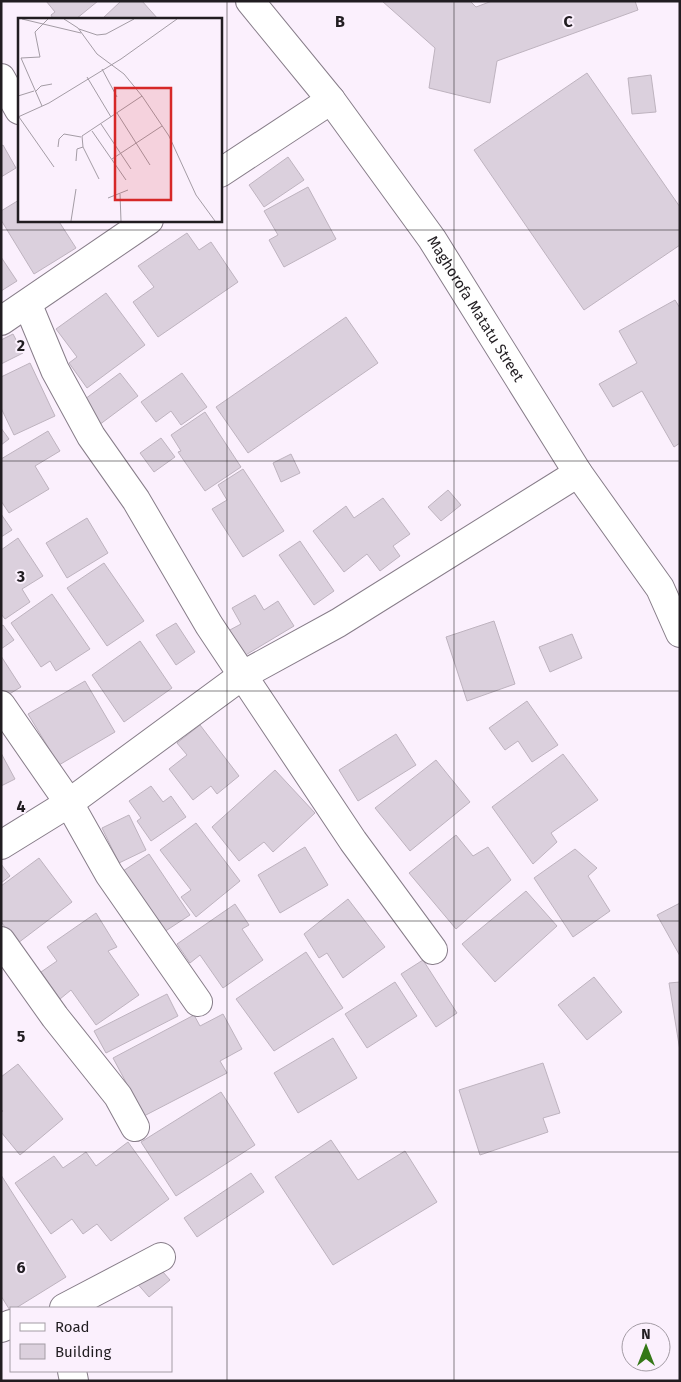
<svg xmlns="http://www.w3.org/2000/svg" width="681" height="1382" viewBox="0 0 681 1382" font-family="'Fira Sans',sans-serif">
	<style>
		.building { fill: #dbd0dd; stroke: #beb3bf }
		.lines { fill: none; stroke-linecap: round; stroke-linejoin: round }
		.minor-casing { stroke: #877d89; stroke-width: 30 }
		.minor { stroke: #fff; stroke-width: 28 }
		.grid { fill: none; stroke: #211d21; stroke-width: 1; stroke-opacity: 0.55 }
		.labels { text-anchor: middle; stroke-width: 4; stroke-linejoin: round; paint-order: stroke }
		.street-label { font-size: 15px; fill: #211d21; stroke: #fbf0fd }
		.inset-road { fill: none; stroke: #a49ca5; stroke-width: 1 }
		.view { fill: #d62828; fill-opacity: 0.15; stroke: #d62828; stroke-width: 2.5 }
		.inset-edge { fill: none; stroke: #211d21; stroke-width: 2.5 }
		.grid-label { font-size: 16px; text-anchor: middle; font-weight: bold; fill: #211d21; stroke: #fbf0fd; stroke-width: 4; stroke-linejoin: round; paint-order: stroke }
	</style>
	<rect width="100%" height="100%" fill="#fbf0fd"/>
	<path class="building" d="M46 1H98L76 19H53L51 15 55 12Z
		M121 1H142L158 19H102Z
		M382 1H470L476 7 492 1H635L638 10 497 61 490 103 429 88 435 48Z
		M587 73 680 207V245L584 310 474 150Z
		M651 75 656 112 632 114 628 78Z
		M3 145 16 168 1 177V146Z
		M288 157 304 180 264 207 249 185Z
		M308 187 336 239 284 267 269 240 278 235 264 211Z
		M19 200V220H58L76 248 34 274 1 220V211Z
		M187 233 199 250 211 242 238 282 158 337 133 302 154 287 138 266Z
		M1 257 17 281 1 291Z
		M106 293 145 345 87 388 69 363 77 357 56 329Z
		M675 300 680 308V443L674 447 642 391 613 407 599 384 637 363 619 331Z
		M346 317 378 363 248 453 216 407Z
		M13 334 23 353 1 364V340Z
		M30 363 55 416 14 435 1 408V377Z
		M120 373 138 396 99 425 81 402Z
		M182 373 207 407 181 425 171 411 156 422 141 402Z
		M205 412 241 467 205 491 178 452 181 451 171 435Z
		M1 428 9 439 1 445Z
		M48 431 60 451 35 466 49 489 9 513 1 501V459Z
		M161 438 175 457 154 472 140 453Z
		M291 454 300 473 281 482 273 463Z
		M243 469 284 531 243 557 212 509 227 500 218 485Z
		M448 490 461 505 441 521 428 507Z
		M383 498 410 534 393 546 400 556 380 571 367 554 344 572 313 531 346 506 354 518Z
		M1 514 12 530 1 537Z
		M87 518 108 553 67 578 46 543Z
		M18 538 43 576 22 589 30 602 5 619 1 614V550Z
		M300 541 334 591 314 605 279 555Z
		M104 563 144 621 107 646 67 588Z
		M52 594 90 649 56 671 50 661 41 667 11 623Z
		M255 595 264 610 278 601 294 626 244 656 228 631 241 624 232 608Z
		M494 621 515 684 467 701 446 637Z
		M176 623 195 652 176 665 156 635Z
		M3 625 14 640 1 649V626Z
		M572 634 582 658 550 672 539 647Z
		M140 641 172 688 124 722 92 675Z
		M1 656 21 687 1 699Z
		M85 681 115 732 59 765 28 714Z
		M527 701 558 745 532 762 518 741 505 750 489 728Z
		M200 725 239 776 217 794 211 786 193 800 169 769 187 755 177 743Z
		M396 734 416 765 358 801 339 770Z
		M1 753 15 779 1 786Z
		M563 754 598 800 551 833 557 842 533 864 492 807Z
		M436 760 470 802 410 851 375 808Z
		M275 770 315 813 273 852 264 842 239 861 212 827Z
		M151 786 163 802 171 796 186 817 151 841 137 821 141 818 129 801Z
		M129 815 146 850 119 863 102 828Z
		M196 823 240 881 196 917 181 897 191 890 160 850Z
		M456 835 473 856 488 847 511 880 456 929 409 873Z
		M305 847 328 885 280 913 258 875Z
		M575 849 597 868 588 876 610 911 573 937 534 878Z
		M149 854 190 915 164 932 123 871Z
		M39 858 72 902 18 943 1 922V886Z
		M1 864 10 876 1 883Z
		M526 891 557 926 495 982 462 944Z
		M348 899 385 947 343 978 327 953 319 958 304 934Z
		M680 903V956L657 915Z
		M235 904 249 925 242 929 263 960 223 988 200 955 190 963 177 944Z
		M96 913 117 947 108 951 139 995 96 1025 71 990 60 999 41 972 57 961 47 947Z
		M306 952 343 1008 274 1051 236 999Z
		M423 960 457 1013 436 1027 401 974Z
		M594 977 622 1012 587 1040 558 1005Z
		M395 982 417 1016 367 1048 345 1014Z
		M680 982V1051L669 983Z
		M167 994 178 1016 106 1053 94 1031Z
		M223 1014 242 1049 220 1061 227 1073 144 1116 113 1058 194 1015 200 1026Z
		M333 1038 357 1078 298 1113 274 1073Z
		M543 1063 560 1113 543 1118 548 1132 480 1155 459 1090Z
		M18 1064 63 1119 20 1155 1 1132V1113L3 1111 1 1109V1077Z
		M221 1092 255 1145 176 1196 141 1142Z
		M331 1140 358 1180 405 1151 437 1202 333 1265 275 1177Z
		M128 1142 169 1199 111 1241 97 1224 83 1234 72 1219 51 1234 15 1183 54 1156 63 1168 86 1152 96 1166Z
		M251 1173 264 1192 197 1237 184 1218Z
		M1 1175 66 1277 16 1308H11V1312L1 1296Z
		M156 1264 170 1280 149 1297 135 1281Z"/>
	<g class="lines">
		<g class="minor-casing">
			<g id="minor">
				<path id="s1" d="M250 1 331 100 432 239 578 473 660 588 680 633"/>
				<path d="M1 78 19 110"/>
				<path d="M220 173 331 100"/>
				<path d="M28 305 55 370 91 436 136 500 209 625 353 841 433 950"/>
				<path d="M1 321 149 220"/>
				<path d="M1 705 69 803 109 874 198 1002"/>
				<path d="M1 845 69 803 243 675 338 623 578 473"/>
				<path d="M1 941 55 1017 118 1096 135 1127"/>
				<path d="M64 1308 161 1257"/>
				<path d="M1 1328 11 1324"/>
				<path d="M72 1371 74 1381"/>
			</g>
		</g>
		<use href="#minor" class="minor"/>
	</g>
	<path class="grid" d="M227 1V1381M454 1V1381M1 230H680M1 461H680M1 691H680M1 921H680M1 1152H680"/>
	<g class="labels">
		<g class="street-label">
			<text dy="5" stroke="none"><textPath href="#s1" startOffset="382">Maghorofa Matatu Street</textPath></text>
		</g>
	</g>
	<g transform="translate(18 18)">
		<rect width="204" height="204" fill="#fbf0fd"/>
		<path class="inset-road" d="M4 1 63 15M46 1 60 10 79 36 106 56 124 78 151 118 178 177 197 203M61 11 79 17 88 16 116 1M84 51 99 79M69 59 93 99M17 74 23 68 34 66M0 78 16 73M24 88 3 40 22 39 17 14 30 1M99 95 132 147M0 99 31 85 103 41 159 1M1 99 36 149M83 106 113 151M74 113 108 162M40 129 41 121 46 116 63 119M65 129 64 118 124 78M94 141 144 108M58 143 59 131 65 129 81 161M102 176 103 203M90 180 110 172M53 203 58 171"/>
		<path class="view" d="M97 70H153V182H97Z"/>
		<rect width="204" height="204" class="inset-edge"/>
	</g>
	<g class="grid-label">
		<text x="340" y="27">B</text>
		<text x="568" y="27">C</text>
		<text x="21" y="351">2</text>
		<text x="21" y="582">3</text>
		<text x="21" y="812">4</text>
		<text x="21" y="1042">5</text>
		<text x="21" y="1273">6</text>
	</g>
	<rect width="681" height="1382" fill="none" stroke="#211d21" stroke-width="5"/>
	<rect x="10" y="1307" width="162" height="65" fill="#fbf0fd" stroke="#a49ca5"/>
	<rect x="20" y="1323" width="25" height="8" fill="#ffffff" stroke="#a49ca5"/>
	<text x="55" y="1332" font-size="15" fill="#211d21">Road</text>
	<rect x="20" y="1344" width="25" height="15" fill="#dbd0dd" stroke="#a49ca5"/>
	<text x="55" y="1357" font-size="15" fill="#211d21">Building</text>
	<g transform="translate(646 1347)"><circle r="24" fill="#fbf0fd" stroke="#a49ca5"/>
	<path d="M0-4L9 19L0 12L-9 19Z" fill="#347717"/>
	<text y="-8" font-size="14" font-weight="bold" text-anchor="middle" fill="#211d21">N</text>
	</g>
</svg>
